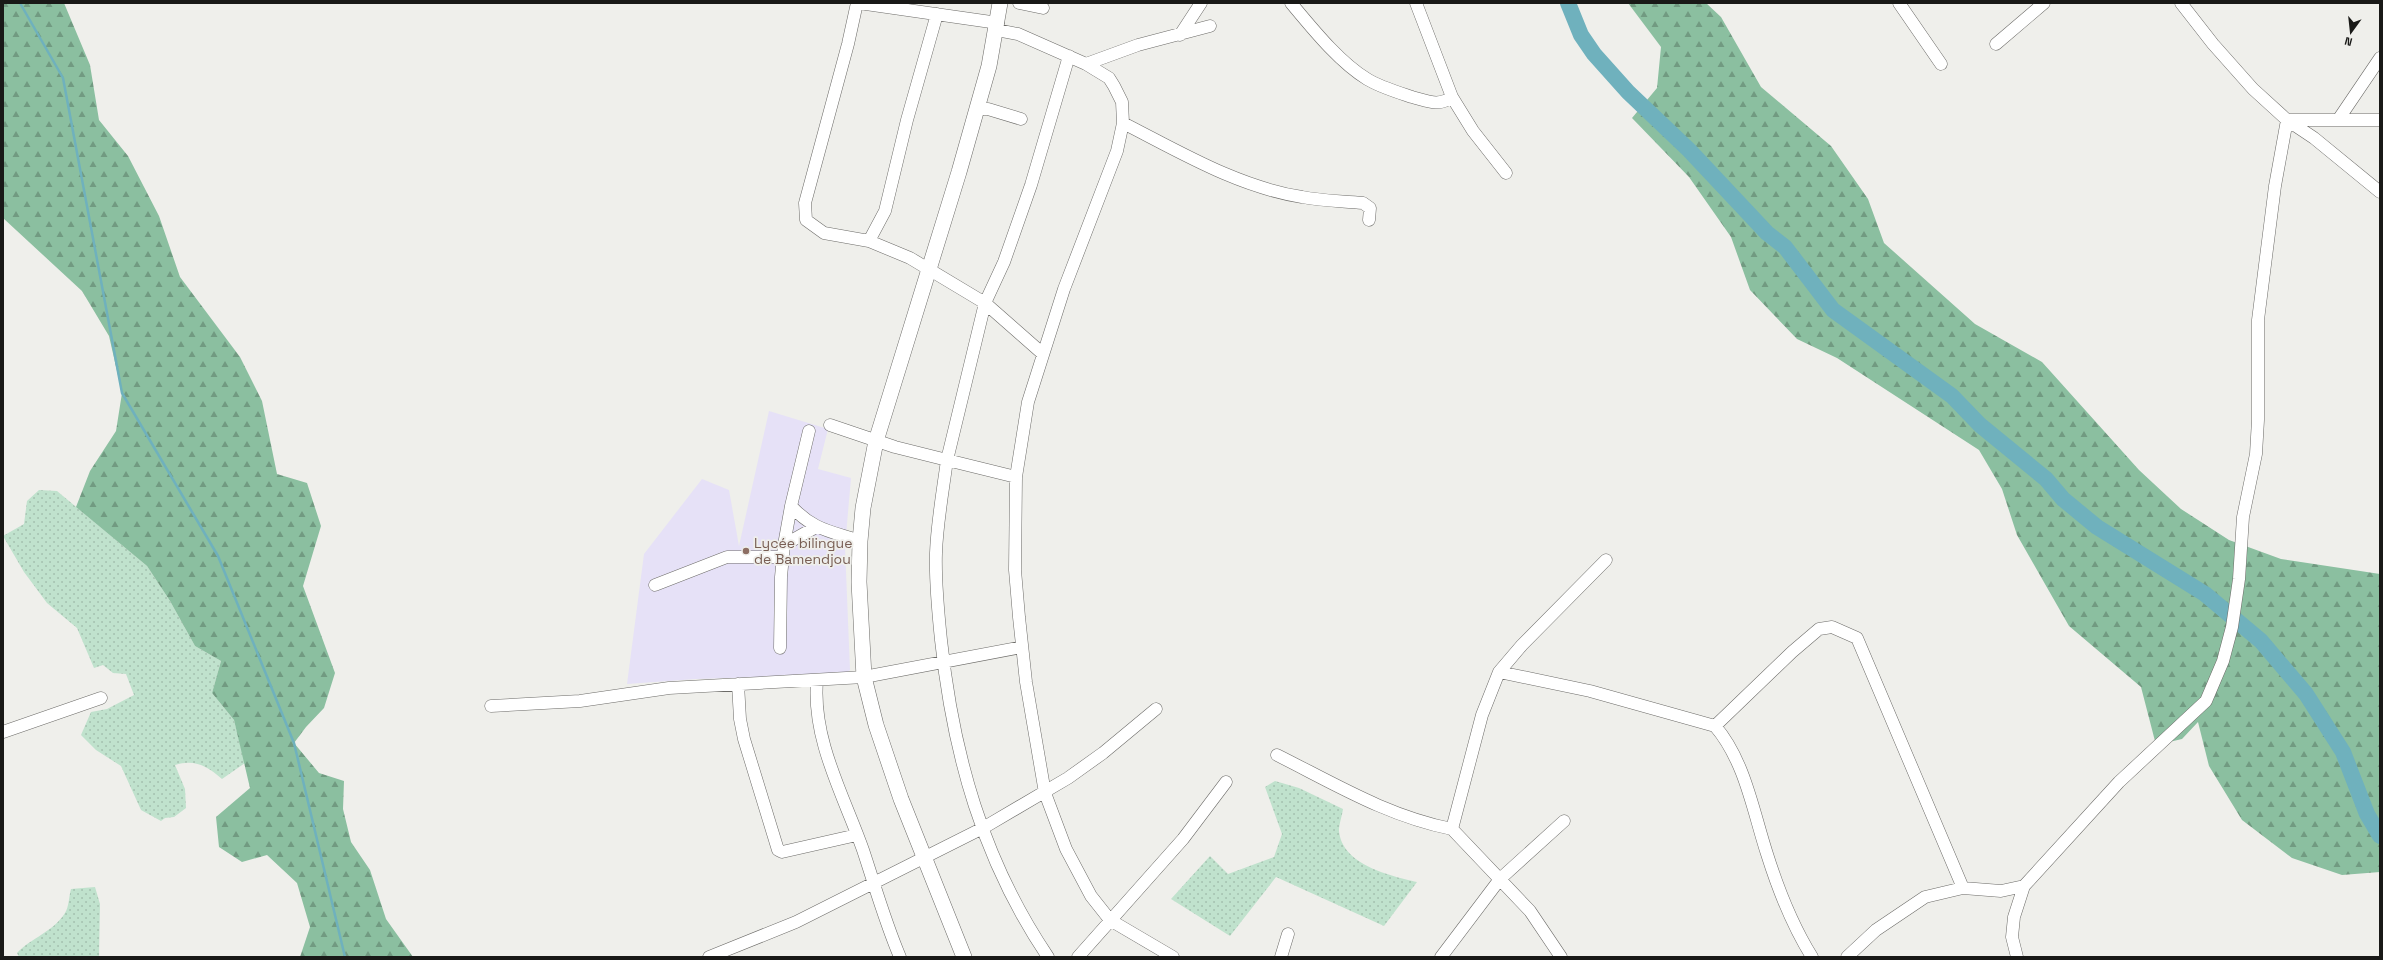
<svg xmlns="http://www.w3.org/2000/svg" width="2383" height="960" viewBox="0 0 2383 960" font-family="'Space Grotesk',sans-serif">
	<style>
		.education { fill: #e6e1f7 }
		.grass { fill: url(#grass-dots) }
		.forest { fill: url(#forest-firs) }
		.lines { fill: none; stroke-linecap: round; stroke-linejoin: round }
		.stream { stroke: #6fb1bd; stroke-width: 2.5 }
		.river { stroke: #6fb1bd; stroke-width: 16 }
		.minor-casing { stroke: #6c6b68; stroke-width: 13 }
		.major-casing { stroke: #6c6b68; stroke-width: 16 }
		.minor { stroke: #fff; stroke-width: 12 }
		.major { stroke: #fff; stroke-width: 15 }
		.education-dot { fill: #8d6e63; stroke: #efefeb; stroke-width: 1.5 }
		.labels { text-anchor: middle; stroke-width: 3.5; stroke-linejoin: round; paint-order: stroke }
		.education-label { font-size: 14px; fill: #785e54; stroke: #efefeb; text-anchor: start }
	</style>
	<defs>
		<pattern id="grass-dots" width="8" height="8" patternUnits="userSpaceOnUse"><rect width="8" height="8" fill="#c0e2cd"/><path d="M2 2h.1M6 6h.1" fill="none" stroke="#a4c1af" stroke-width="1.8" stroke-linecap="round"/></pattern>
		<pattern id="forest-firs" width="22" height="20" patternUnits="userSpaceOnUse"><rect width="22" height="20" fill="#8bbfa0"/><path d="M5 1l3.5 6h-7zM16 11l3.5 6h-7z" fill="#719a81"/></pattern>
	</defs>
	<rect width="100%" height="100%" fill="#efefeb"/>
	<path class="education" d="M769 411 828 429 818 469 851 478 845 547 850 670 846 673 802 676 696 679 627 684 644 554 702 479 729 490 739 546Z"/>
	<path class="grass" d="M39 490 57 491 147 566 170 601 195 646 221 661 212 693 234 720 245 763 222 779C207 766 195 759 175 765L185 789 186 808 174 817 165 818 161 821 141 810 121 766 96 750 81 735 91 712 107 709 134 695 126 674 113 673 103 665 94 668 77 628 47 603 24 572 3 536 24 524 27 501Z
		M1275 781 1299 788 1343 809C1342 816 1339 824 1339 831 1342 865 1391 876 1417 882L1384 926 1276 877 1230 936 1171 899 1210 856 1228 874 1274 857 1282 834 1265 787Z
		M95 887 100 904 99 957H19L17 953C31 938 53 932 65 913 69 907 69 896 71 889Z"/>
	<path class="forest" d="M3 3H64L90 65 99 120 128 156 159 216 180 277 240 357 262 401 277 474 307 483 321 526 303 586 335 673 324 708 306 727 294 743 319 773 344 781 343 809 351 842 370 870 386 919 413 957H300L310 927 297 883 267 855 242 862 219 847 216 817 250 788 234 720 212 693 221 661 195 646 170 601 147 566 76 507 90 471 116 431 122 393 109 336 82 291 3 218Z
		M1628 3H1706L1721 17 1761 87 1831 146 1868 199 1884 243 1975 324 2042 362 2139 470 2181 509 2229 540 2281 559 2380 574V872L2342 875 2292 858 2242 820 2209 766 2198 722 2182 739 2156 745 2141 687 2069 626 2017 535 2002 489 1979 450 1837 358 1797 339 1750 290 1731 237 1689 177 1632 118 1657 88 1661 47Z"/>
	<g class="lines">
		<path class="stream" d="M20 3 63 78 122 393 218 556 294 743 345 957"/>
		<path class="river" d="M1568 3 1581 35 1594 54 1628 92 1689 150 1767 233 1785 247 1833 310 1952 396 1980 425 2046 479 2063 499 2097 527 2205 594 2261 641 2306 694 2343 752 2367 814 2380 836"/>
		<g class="minor-casing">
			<path id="minor" d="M857 3 848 44 805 203 806 220 824 233 869 241 910 258 985 303 1043 354
				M859 3 998 23
				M1019 3 1043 8
				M1291 3C1312 28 1339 62 1367 79 1380 87 1397 92 1412 97 1428 101 1438 107 1452 97
				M1416 3 1452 97 1473 131 1506 173
				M1899 3 1941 64
				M2181 3 2213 44 2253 89 2287 120 2314 138 2380 192
				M997 30 1018 34 1086 64 1138 45 1210 26
				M1180 35 1201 3
				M1996 44 2044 3
				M1086 64 1109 78 1114 86 1122 102 1123 123 1117 151 1064 289 1028 402 1016 477 1015 570 1019 617 1026 682 1045 793 1066 849 1091 896 1110 920 1173 957
				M977 109H988L1021 119
				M2287 120H2380
				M2338 120 2380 58
				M1123 123C1180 152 1238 187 1302 197 1322 201 1343 201 1363 203L1370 208 1369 220
				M869 241 885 211 907 120 937 14
				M830 425 895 447 947 460C943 490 937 523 936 553 935 581 938 611 941 640 953 754 983 861 1048 957
				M809 431 791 506C813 530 830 531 860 541
				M1016 477 947 460 985 303 1004 262 1031 185 1069 56
				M784 545 791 506
				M655 585 727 557H782
				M780 648 781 577 784 545 816 527
				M1499 672 1590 691 1715 726C1745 761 1753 811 1767 854 1778 889 1792 925 1812 957
				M817 681C812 740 844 796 863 850 875 886 885 922 900 957
				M738 684 740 719 744 739 778 850 782 852 857 835
				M491 706 580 701 669 688 864 677 1022 647
				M1715 726 1792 652 1819 629 1832 627 1857 638 1963 888
				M3 732 101 698
				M1277 755C1335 784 1387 816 1452 829
				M709 957 796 922 983 828 1068 778 1103 753 1156 709
				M1078 957 1183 839 1226 782
				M1281 957 1288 934
				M1441 957 1500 879 1564 821
				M1561 957 1530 911 1452 829 1482 715 1499 672 1522 645 1606 560
				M1847 957 1876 930 1925 897 1963 888 2001 891 2024 886
				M2017 957 2012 937 2014 917 2024 886 2119 782 2206 701 2223 661 2232 627 2239 579 2243 517 2256 454 2258 420V320L2275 186 2287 120"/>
		</g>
		<g class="major-casing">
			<path id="major" d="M964 957 901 799 876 725 864 677 859 582 860 541 863 508 876 441 959 172 989 66 1000 3"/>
		</g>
		<use href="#minor" class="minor"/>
		<use href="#major" class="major"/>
	</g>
	<circle class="education-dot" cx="746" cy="551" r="4"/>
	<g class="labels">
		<g class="education-label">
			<text x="754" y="548">Lycée bilingue<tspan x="754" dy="16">de Bamendjou</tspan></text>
		</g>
	</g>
	<rect width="2383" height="960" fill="none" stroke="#191917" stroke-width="8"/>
	<g transform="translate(2351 32) rotate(195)" stroke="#efefeb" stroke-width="3" paint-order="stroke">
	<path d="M0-3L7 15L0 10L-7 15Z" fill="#191917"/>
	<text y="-6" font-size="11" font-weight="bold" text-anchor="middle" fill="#191917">N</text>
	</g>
</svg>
